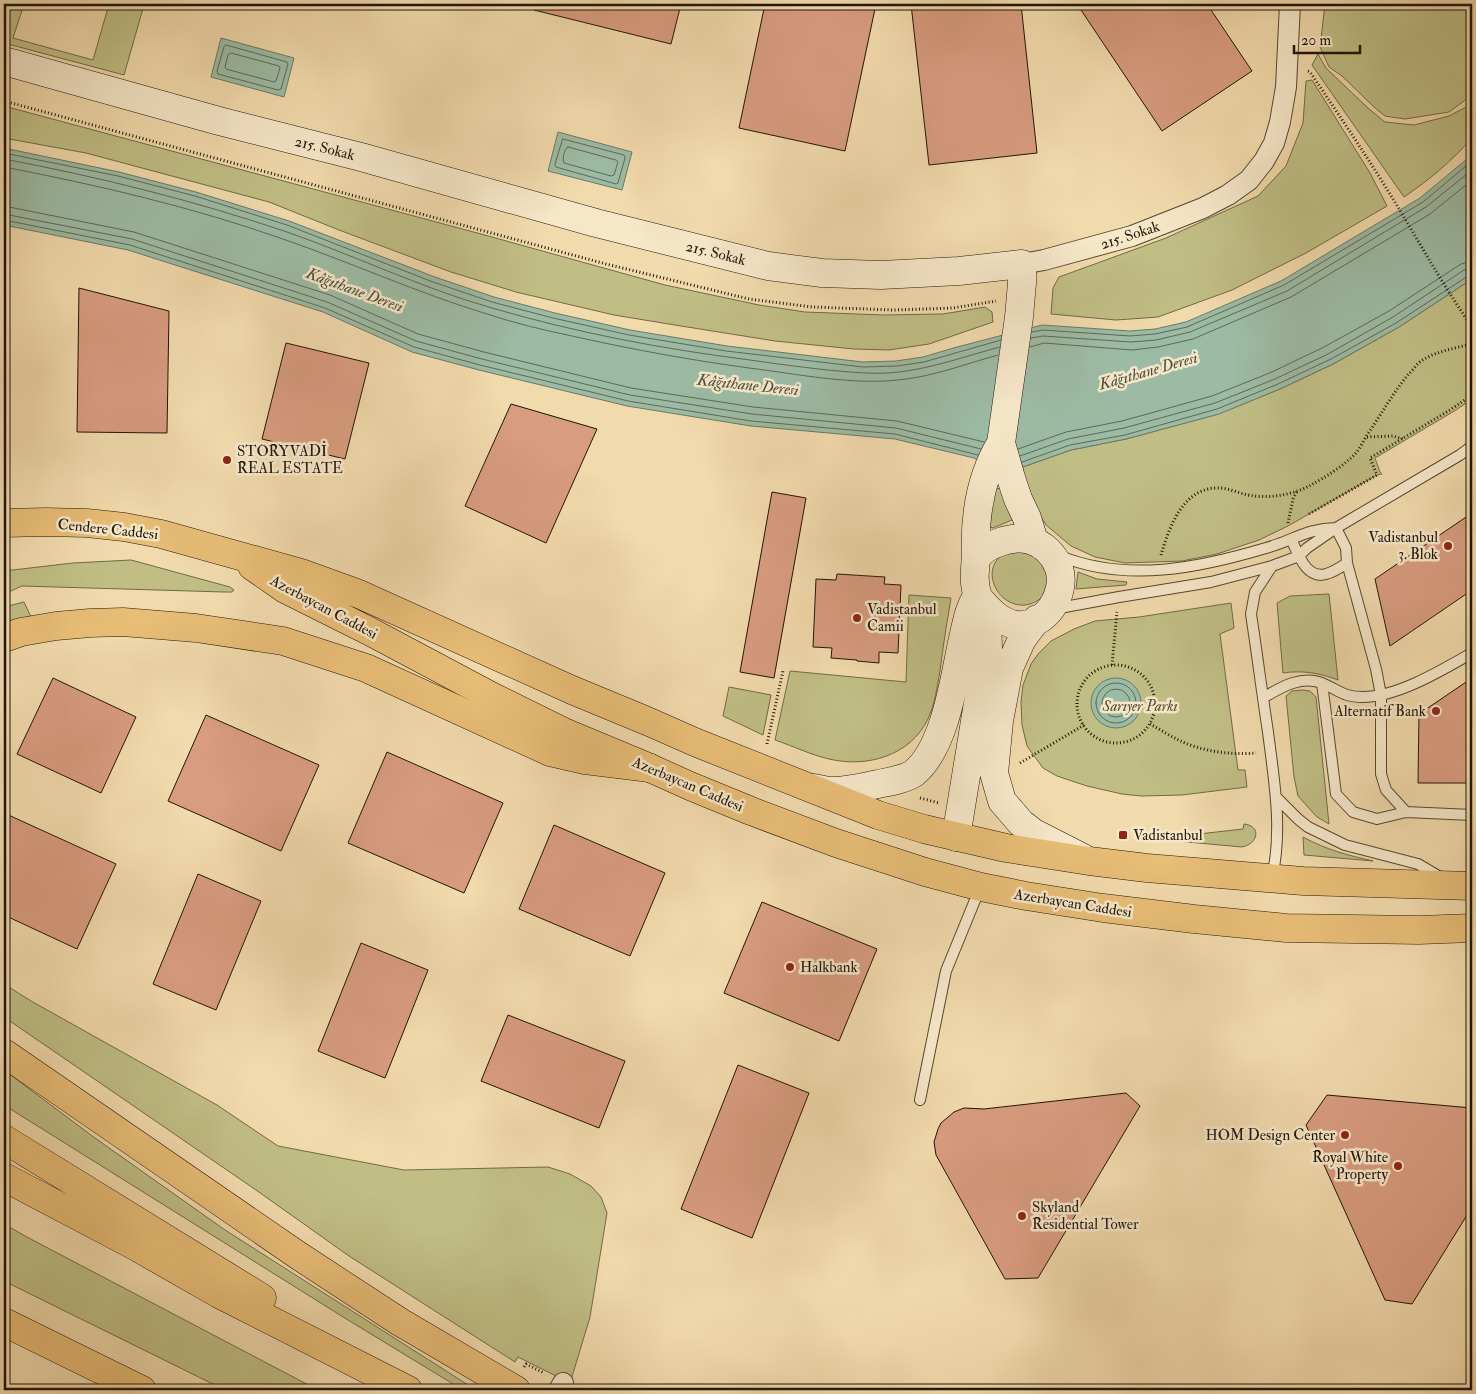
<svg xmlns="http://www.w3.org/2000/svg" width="1476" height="1394" viewBox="0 0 1476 1394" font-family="'IM FELL Double Pica',serif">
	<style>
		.green { fill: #c0be85; stroke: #706a46 }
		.water { fill: #9cbba4; stroke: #6a7965 }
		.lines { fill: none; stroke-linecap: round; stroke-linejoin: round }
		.shore { stroke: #5e6856; stroke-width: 1 }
		.building { fill: #d89c7f; stroke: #201507 }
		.lane-casing { stroke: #544630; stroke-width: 12 }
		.street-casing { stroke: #544630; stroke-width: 22 }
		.secondary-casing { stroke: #201507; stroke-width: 29 }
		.primary-casing { stroke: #201507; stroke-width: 29 }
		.highway-casing { stroke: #201507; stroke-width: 29 }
		.path { stroke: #201507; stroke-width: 3; stroke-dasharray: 1 2.5; stroke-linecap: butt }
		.lane { stroke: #f6e7c9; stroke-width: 10 }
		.street { stroke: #f6e7c9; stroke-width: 20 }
		.secondary { stroke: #f6e7c9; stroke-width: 28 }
		.primary { stroke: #e8bd76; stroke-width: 28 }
		.highway { stroke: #e8bd76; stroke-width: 28 }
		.poi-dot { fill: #8f2418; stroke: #f6e7c9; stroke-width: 2 }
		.labels { text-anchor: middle; stroke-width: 5; stroke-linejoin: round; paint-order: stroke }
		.street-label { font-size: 15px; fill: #201507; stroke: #f6e7c9 }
		.poi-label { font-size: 15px; fill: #201507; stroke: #f6e7c9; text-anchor: start }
		.park-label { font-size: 15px; font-style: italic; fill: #585033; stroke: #f6e7c9 }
		.water-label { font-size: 16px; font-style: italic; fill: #4b4f3e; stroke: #f6e7c9 }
	</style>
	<rect width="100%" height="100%" fill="#f1daac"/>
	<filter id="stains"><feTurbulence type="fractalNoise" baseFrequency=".004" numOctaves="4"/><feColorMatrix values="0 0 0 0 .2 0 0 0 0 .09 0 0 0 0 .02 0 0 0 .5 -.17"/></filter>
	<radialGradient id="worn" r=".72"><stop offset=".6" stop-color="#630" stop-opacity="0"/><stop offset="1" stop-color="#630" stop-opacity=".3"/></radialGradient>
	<path class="green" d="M4 4H24L13 38 93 60 109 4 144 5 124 75 4 43Z
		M1325 4H1472V95L1449 112 1405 119 1385 116 1374 107 1342 76 1329 67 1320 47Z
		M1318 54 1326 68 1368 108 1385 122 1414 125 1449 116 1472 104V138C1452 161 1429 180 1404 197L1312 65Z
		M1312 80 1370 173 1387 206 1306 253 1232 290 1158 317 1116 320 1051 314 1053 288 1059 277 1166 238 1258 196 1286 166 1303 123 1306 81Z
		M4 106 481 234 665 285 759 305 805 312 884 315 943 314 985 307 992 312 993 322 929 344 889 350 854 349 775 341 681 326 614 315 516 292 451 272 339 230 269 202 86 153 4 138Z
		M1472 279V399L1456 410 1375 458 1380 472 1382 474 1377 475 1288 526 1259 540 1217 554 1182 561 1125 563 1095 557 1071 546 1046 525 1026 493 1020 468 1071 450 1126 439 1218 414 1280 389 1333 364 1399 327Z
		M1000 488 1015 517 1012 520 993 528 990 527 993 493 996 489Z
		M1019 547 1050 567C1048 574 1048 588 1045 593 1043 598 1037 601 1033 603 1004 615 977 574 1002 555 1006 551 1014 549 1019 547Z
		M131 560 230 587 234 590 232 592H224L22 586 4 594V571L73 563Z
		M1078 572 1097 579 1127 582 1126 585 1076 589Z
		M1329 594 1338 680C1320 673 1302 670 1283 673L1277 603 1290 596Z
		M909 595 951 598C947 622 943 646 940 671 937 687 935 704 928 719 910 756 867 768 829 759 811 755 793 746 775 740L790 671 906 682Z
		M24 602 31 617 4 625V607Z
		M1231 603 1234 628 1220 634 1238 770H1245L1247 787 1182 795 1141 796 1122 794 1087 786 1057 776 1043 768 1027 746 1022 725 1021 702 1023 685 1031 664 1038 654 1051 641 1074 629 1095 621 1139 617Z
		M729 687 771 695 763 735 723 716Z
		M1302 690 1310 691 1316 697 1329 824 1317 817 1298 796 1294 777 1286 696 1292 691Z
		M1244 824C1262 826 1258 844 1242 847L1154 839 1243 829Z
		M1303 837C1327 850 1347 855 1373 861L1304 855Z
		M4 984 31 1001 217 1105 278 1146 404 1170 548 1167 570 1174 591 1186 601 1197 607 1213 590 1317 568 1390 566 1381 518 1357 515 1362 349 1256 256 1190 4 1017Z
		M4 1070 95 1138 225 1230 476 1390H463L348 1320 4 1105Z
		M4 1224 25 1236 318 1390H225L4 1281Z"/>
	<path class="water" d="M221 38 294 58 284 97 211 77Z
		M558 132 632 152 622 190 548 171Z
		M4 148 119 172 196 192 289 221 435 277 494 297 555 313 630 330 727 346 863 362 896 361 923 357 957 347 1042 325 1130 331 1155 329 1186 322 1281 281 1420 198 1467 159 1472 154V279L1399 327 1333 364 1280 389 1219 414 1126 439 1071 450 1020 468 993 472 974 458 895 439 751 426 627 406 479 370 412 352 323 312 128 250 4 225Z
		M1091 703a25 25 0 1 1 50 0a25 25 0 1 1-50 0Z"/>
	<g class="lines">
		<path class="shore" d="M226 45 287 62 288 64 281 89 278 90 218 74 217 71 224 47Z
			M231 53 279 66 280 68 276 81 274 82 226 69 225 67 228 55Z
			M563 139 624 155 625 158 618 183 616 184 556 167 555 165Z
			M568 147 616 160 618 162 614 175 611 176 564 163C562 159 564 149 568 147Z
			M4 153 118 176 195 196 287 225 433 282 492 302 553 318 629 335 726 351 863 367 897 366 924 362 1001 340
			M4 159C99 177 192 200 284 231 354 255 421 288 492 308 577 333 663 349 750 360 776 364 802 367 827 370 851 372 875 375 899 372 933 368 966 356 1000 347
			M4 167C98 185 192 207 283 239 352 263 418 293 487 314 514 323 543 330 572 336 630 349 690 360 749 368 798 374 850 385 898 380 932 377 965 364 998 355
			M4 206 134 232 330 295 418 334 484 352 631 388 753 407 897 421 984 442
			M4 214 132 239 327 302 416 341 482 359 630 395 752 414 896 428 981 449
			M4 220 130 245 325 308 414 347 480 365 628 401 751 421 895 434 978 455
			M1032 332 1043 330 1130 336 1155 334 1187 327 1284 285 1423 202 1472 161
			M1031 338 1043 336 1131 342 1156 340 1190 332 1287 291 1426 207 1472 170
			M1030 347 1044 343 1132 350 1158 347 1193 339 1291 297 1430 214 1472 180
			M1018 449 1066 432 1122 421 1212 396 1272 372 1324 347 1389 311 1461 264 1472 261
			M1020 456 1068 439 1124 428 1215 403 1275 379 1328 354 1393 317 1464 270 1472 268
			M1022 462 1070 445 1125 435 1217 409 1278 384 1331 359 1396 323 1468 276 1472 275
			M1096 703a20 20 0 1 1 40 0a20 20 0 1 1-40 0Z
			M1102 703a14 14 0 1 1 28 0a14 14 0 1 1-28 0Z"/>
	</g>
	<path class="building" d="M534 4H681L671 44 534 10Z
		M765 4H876L845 151 739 128Z
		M911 4H1021L1037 153 929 165Z
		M1077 4H1207L1252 71 1162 131Z
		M79 288 169 311 167 433 77 432Z
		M286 343 369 363 345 459 262 439Z
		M511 404 597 429 546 543 465 506Z
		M772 492 806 498 774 678 740 672Z
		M1472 513V590L1390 646 1375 579Z
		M837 574 885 577 884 584 901 585 898 653 879 652V663L857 661V660L831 658 832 648 813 647 816 579 836 580Z
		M53 678 136 717 101 793 17 754Z
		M1472 678V783H1418L1419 714Z
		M206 715 319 765 281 851 168 801Z
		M387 752 503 803 464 893 348 843Z
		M4 813 116 864 77 949 4 915Z
		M554 825 665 873 630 956 519 909Z
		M198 874 261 901 216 1010 153 984Z
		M762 902 877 949 839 1041 724 993Z
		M361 943 428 970 385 1078 318 1051Z
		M508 1015 625 1061 599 1128 481 1081Z
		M738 1065 809 1093 752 1238 681 1209Z
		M1126 1093 1140 1106 1038 1278 1005 1279 936 1155 934 1142 938 1129 941 1123 954 1112 964 1108 984 1109Z
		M1327 1095 1472 1108V1207L1412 1304 1385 1300 1306 1125Z"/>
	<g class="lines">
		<g class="lane-casing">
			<path id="lane" d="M1291 539C1298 553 1306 580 1326 574 1334 572 1341 567 1347 563L1346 548 1336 528
				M1060 556C1127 583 1199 568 1266 548 1292 541 1308 528 1336 528
				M1347 563 1376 669 1381 695V774L1386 790 1406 812 1472 815
				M1054 609 1119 597 1211 582 1272 566 1299 556 1307 548 1336 528 1460 455 1472 446
				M1322 683 1336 794 1353 812 1377 819 1406 812
				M1263 698C1281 687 1303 674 1324 684 1340 691 1344 697 1363 697 1398 697 1442 670 1472 653
				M1276 797 1298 819 1308 827 1345 845 1418 864 1440 877
				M1272 877C1283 830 1274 780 1268 732 1262 693 1257 653 1251 614L1255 592 1272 566
				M920 1100 946 971 980 888"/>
		</g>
		<g class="street-casing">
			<path id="street" d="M1022 264 1044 260 1132 236 1203 208 1228 195 1249 180 1264 161 1274 143 1280 122 1286 87 1290 4
				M559 1390 563 1383"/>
		</g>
		<g class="secondary-casing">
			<path id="secondary" d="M4 61 219 121 361 157 596 223 768 266 822 273 881 275 959 271 1022 264V283L1019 317 1001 443 1011 478 1018 499 1027 518 1034 541
				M976 560C974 520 980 477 1001 443
				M1037 619 1022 639 1009 668 999 721 994 773 1002 801 1021 823 1034 833 1083 858
				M814 788C820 789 827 791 833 791 848 791 863 787 878 784 888 782 906 779 914 773 945 748 954 680 962 643 966 626 968 610 977 596
				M956 837C963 794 970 751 977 709 980 691 987 667 988 649 988 639 987 625 984 615 983 609 980 603 978 597 975 588 974 580 975 571 975 568 975 562 976 560 983 544 1014 535 1030 540 1043 544 1054 554 1059 568 1067 594 1046 628 1016 625 999 622 988 609 977 596"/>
		</g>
		<g class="primary-casing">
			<path id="primary" d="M4 523 46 522 87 523 124 527 161 534 301 573 359 594 572 690 647 721 697 743 878 815 924 829 1006 848 1089 861 1147 868 1303 881 1472 886
				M252 566 285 589 369 631 493 697 566 733 650 768 690 786 751 811 836 843 925 872 981 887 1026 896 1103 908 1194 919 1286 928 1419 930 1472 928"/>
		</g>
		<g class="highway-casing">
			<path id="highway" d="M4 638 21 632 56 626 90 623 123 622 196 628 283 641 366 668 550 752 585 760 650 768
				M4 1053 299 1256 400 1322 516 1390
				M4 1139 262 1298
				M4 1177 135 1246 219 1294 408 1390
				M4 1322 142 1390"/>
		</g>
		<path class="path" d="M1308 71 1310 72C1337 112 1364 152 1390 194 1417 238 1442 284 1472 327
			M4 101 606 264 749 299 812 307 894 310 953 308 996 301
			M1467 345 1469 354 1472 359
			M1367 437 1393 436 1403 439
			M1309 514 1377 475 1370 458 1450 410 1472 395
			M1288 523 1293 499 1297 491
			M1161 555C1169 528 1182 490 1215 488 1227 487 1237 493 1248 495 1269 499 1293 495 1311 485 1324 478 1345 465 1355 454 1360 449 1363 441 1367 435 1381 415 1392 394 1408 375 1412 371 1416 365 1421 361 1435 352 1451 349 1467 345L1472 335
			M1112 665 1117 612
			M1077 704a39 39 0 1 1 78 0a39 39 0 1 1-78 0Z
			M1150 724C1161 730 1173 738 1185 743 1207 752 1232 755 1256 753
			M767 744 783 671
			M1020 763 1084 725
			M920 798 939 803
			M524 1367 526 1364 544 1373"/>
		<use href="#lane" class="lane"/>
		<use href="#street" class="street"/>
		<use href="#secondary" class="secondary"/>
		<use href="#primary" class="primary"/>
		<use href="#highway" class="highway"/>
	</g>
	<g class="poi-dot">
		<circle cx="227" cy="460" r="5"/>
		<circle cx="1448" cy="546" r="5"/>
		<circle cx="857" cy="618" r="5"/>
		<circle cx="1436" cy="711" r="5"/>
		<rect x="1118" y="830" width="10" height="10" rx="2.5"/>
		<circle cx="790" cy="967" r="5"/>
		<circle cx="1345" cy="1135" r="5"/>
		<circle cx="1398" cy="1166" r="5"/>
		<circle cx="1022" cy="1216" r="5"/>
	</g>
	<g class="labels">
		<g class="street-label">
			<text transform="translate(325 148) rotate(14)" y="5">215. Sokak</text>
			<text transform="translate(1130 235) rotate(-18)" y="5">215. Sokak</text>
			<text transform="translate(716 253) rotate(14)" y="5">215. Sokak</text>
			<text transform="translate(108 529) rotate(6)" y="5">Cendere Caddesi</text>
			<text transform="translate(324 607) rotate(28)" y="5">Azerbaycan Caddesi</text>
			<text transform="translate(688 784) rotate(23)" y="5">Azerbaycan Caddesi</text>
			<text transform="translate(1073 903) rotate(9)" y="5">Azerbaycan Caddesi</text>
		</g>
		<g class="poi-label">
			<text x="237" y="456">STORYVADİ<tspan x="237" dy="17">REAL ESTATE</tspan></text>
			<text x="1438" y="542" text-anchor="end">Vadistanbul<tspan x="1438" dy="17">3. Blok</tspan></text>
			<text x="867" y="614">Vadistanbul<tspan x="867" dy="17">Camii</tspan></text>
			<text x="1426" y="716" text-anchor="end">Alternatif Bank</text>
			<text x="1133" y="840">Vadistanbul</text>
			<text x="800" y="972">Halkbank</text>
			<text x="1335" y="1140" text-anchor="end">HOM Design Center</text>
			<text x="1388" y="1162" text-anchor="end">Royal White<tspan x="1388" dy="17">Property</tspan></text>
			<text x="1032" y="1212">Skyland<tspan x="1032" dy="17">Residential Tower</tspan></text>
		</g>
		<g class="park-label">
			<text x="1140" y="711">Sarıyer Parkı</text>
		</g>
		<g class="water-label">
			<text transform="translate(355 289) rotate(20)" y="6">Kâğıthane Deresi</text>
			<text transform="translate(1148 370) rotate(-16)" y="6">Kâğıthane Deresi</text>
			<text transform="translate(748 384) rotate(6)" y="6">Kâğıthane Deresi</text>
		</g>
	</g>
	<rect width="1476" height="1394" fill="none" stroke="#f1daac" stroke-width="20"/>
	<rect x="5" y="5" width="1466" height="1384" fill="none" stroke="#201507" stroke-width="2.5"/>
	<rect x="10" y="10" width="1456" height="1374" fill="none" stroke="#201507"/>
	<path d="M1294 45v8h66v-8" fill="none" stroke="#201507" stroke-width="2.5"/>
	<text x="1301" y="45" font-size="15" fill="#201507" stroke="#f6e7c9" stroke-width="4" paint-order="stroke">20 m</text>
	<rect width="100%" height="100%" filter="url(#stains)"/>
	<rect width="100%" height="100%" fill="url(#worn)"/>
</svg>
